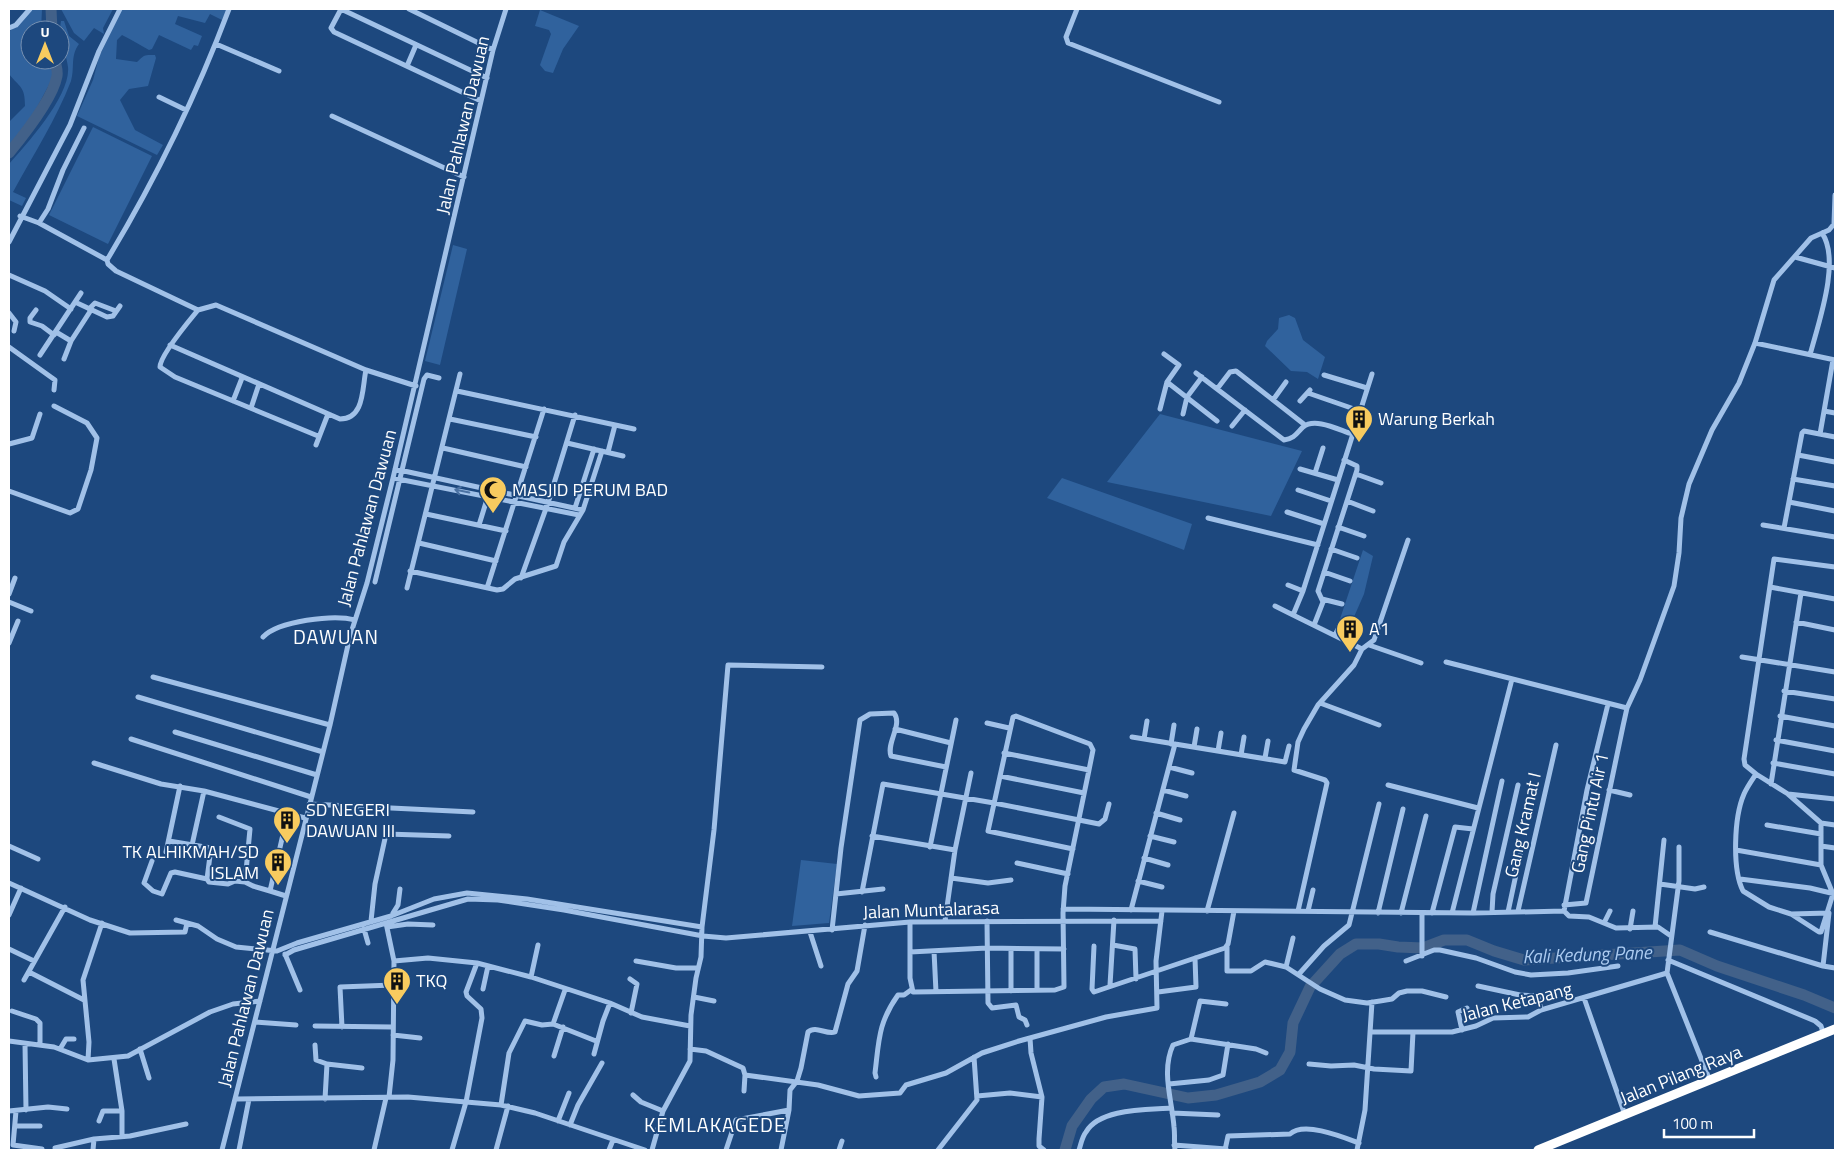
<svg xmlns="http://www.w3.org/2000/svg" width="1844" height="1159" viewBox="0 0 1844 1159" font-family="'Titillium Web',sans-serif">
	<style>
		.green { fill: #30629d }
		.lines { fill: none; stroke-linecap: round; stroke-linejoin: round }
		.river { stroke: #426189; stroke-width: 11 }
		.street { stroke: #a1c1e8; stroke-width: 5 }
		.highway { stroke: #fff; stroke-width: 9 }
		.oneway { stroke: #4b72a3 }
		.labels { text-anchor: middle; stroke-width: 4; stroke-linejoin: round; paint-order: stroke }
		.street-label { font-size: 18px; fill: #fff; stroke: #1d487e }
		.poi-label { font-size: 18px; fill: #fff; stroke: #1d487e; text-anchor: start }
		.water-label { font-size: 19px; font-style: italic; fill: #accbf0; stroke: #1d487e }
		.quarter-label { font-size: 20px; letter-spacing: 1px; fill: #fff; stroke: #1d487e }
	</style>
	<rect width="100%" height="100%" fill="#1d487e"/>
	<path class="green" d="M32 9H42L41 30H30V60H50L53 71 51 81 34 113 9 146V122L25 106C25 86 20 88 9 74V32Z
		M61 9H113L103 28 104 34 94 28 84 41 74 33Z
		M122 9H227L222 20 210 14 205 23 178 16 175 24 202 36 198 46 194 45 191 50 159 35 152 49 149 50C140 45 132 40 122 35L117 40 116 59 137 62C145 54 145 55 155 55L156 58 148 86 129 89 120 100 135 130 163 145 157 155 77 116 93 80 99 57Z
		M540 10 579 26 563 49 553 73 545 71 540 65 551 34 549 30 535 26Z
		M61 21H64L69 36 79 44C70 56 75 68 71 81 56 120 33 155 13 192L26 198 22 206 9 200V164C27 144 71 95 68 67 66 52 58 36 61 21Z
		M93 127 152 156 108 244 49 215Z
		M453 245 467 249 440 365 425 361Z
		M1289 315 1295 318 1303 340 1325 357 1318 379 1307 372 1291 371 1265 346 1267 341 1278 329 1279 318Z
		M1160 414 1302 451 1271 516 1107 482Z
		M1062 478 1192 524 1184 550 1047 498Z
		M1363 550 1373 556 1364 594 1350 626 1340 619Z
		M801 860 837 864 829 923 792 926Z"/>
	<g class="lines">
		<path class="river" d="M51 9 52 30
			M9 153C23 136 53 98 57 76 58 71 56 65 55 60
			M1065 1150 1072 1126 1091 1099 1104 1087 1124 1084 1188 1098 1216 1095 1260 1082 1280 1070 1290 1052 1293 1023 1310 987 1340 954 1356 944H1379L1398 947 1423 948 1444 940H1467L1494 951 1524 960 1680 950 1717 966 1804 995 1835 1008"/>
		<path class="street" d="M409 9 493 50
			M1077 9 1066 37 1068 43 1219 102
			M9 28 16 25 30 9
			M216 44 279 71
			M407 66 416 45
			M159 97 186 110
			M481 101 334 32 331 28 340 11 343 10 487 78
			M332 116 464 177
			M20 216 39 223 107 260 108 264 116 271 198 310
			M39 223 48 209 63 170 84 128
			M9 242 70 125 99 51 120 9
			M1795 257 1835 268
			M107 260C154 182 197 94 229 9
			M9 275 45 291 71 309
			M75 302 107 317 113 316 120 306
			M89 309 95 303 116 311
			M36 310 30 318V322L42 326 54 335
			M9 313 16 322 14 331
			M56 332 71 341
			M1755 343 1835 360
			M170 345 340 419C365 419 362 387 366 370
			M9 347 55 380 54 390
			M40 355 81 293
			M1810 355C1818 324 1841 261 1822 233
			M64 359 71 341 91 310
			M1196 373 1284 440C1294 439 1297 433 1303 427 1315 417 1339 430 1352 434
			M1324 375 1367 388
			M1167 382 1217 421
			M1217 389 1230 372 1236 371 1305 425
			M457 391 634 429
			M1308 393 1360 411
			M1273 400 1286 382
			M233 401 242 378
			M1300 401 1310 390
			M251 408 259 384
			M1160 409 1167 382 1179 365 1164 354
			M1824 411 1835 413
			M1183 414 1187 397 1202 377
			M450 419 536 437
			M1232 426 1245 410
			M1820 434 1833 360
			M318 436 175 377 160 367C160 355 189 321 198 310L216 305 366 370 416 386
			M567 443 623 456
			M9 444 32 438 40 414
			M316 445 328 414
			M443 448 526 467
			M608 452 615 425
			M1798 455 1835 462
			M395 469 583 510
			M1300 469 1338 480
			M1315 473 1323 448
			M1356 474 1381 483
			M393 478 579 515
			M1793 479 1835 486
			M1298 490 1331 501
			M9 491 70 513 78 509 91 470 97 438 87 423 54 406
			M1347 501 1373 511
			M1789 502 1835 511
			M575 508 594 449
			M1287 512 1324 524
			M426 514 506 531
			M1208 518 1318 545
			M479 525 488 496
			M1763 525 1835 537
			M1338 527 1364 536
			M1784 528 1802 433 1804 431 1835 437
			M419 543 496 561
			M1331 549 1357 558
			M410 571 497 590 503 589 515 579 556 566 564 542 583 510 602 451
			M1324 572 1350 581
			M521 578 548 503 575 415
			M375 582 424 379 427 375 439 378
			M1288 585 1303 591
			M1770 587 1835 599
			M407 588 460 374
			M487 588 544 409
			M9 594 15 578
			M1322 599 1342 604
			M9 602 31 611
			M1275 606 1293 615
			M1796 622 1835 630
			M1314 625 1323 602 1318 591 1357 470V466L1344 460
			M1335 635 1341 623
			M263 637C278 621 334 614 355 620
			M9 643 18 621
			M1369 645 1421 663
			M1362 649 1374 640 1408 540
			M1742 657 1835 672
			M1446 662 1627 708
			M153 677 330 725
			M1784 691 1835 699
			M138 697 323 752
			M1320 703 1379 725
			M1608 704 1587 790 1564 911 1569 916 1589 917 1616 928 1658 927 1671 936
			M1780 716 1835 726
			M987 723 1009 728
			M895 729 951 743
			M175 732 317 775
			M1132 737 1285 762 1289 746
			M131 739 311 797
			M1144 739 1147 721
			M1776 740 1835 751
			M1171 744 1174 725
			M1194 747 1197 729
			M1218 751 1221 733
			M1241 755 1244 737
			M1265 758 1268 741
			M94 763 161 784 204 791 305 818
			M1773 763 1835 774
			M1169 767 1192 773
			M1756 774 1788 794 1821 823 1835 825
			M1000 776 1084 793
			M1771 784 1801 593
			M1388 785 1478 808
			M1163 790 1186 796
			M1609 790 1630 795
			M1788 794 1835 799
			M309 804 473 812
			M1156 813 1180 820
			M219 817 250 829 245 882 253 886 270 891
			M1821 823V865L1833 894 1821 932H1819L1791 914 1769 907 1743 891C1732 869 1734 817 1744 794 1747 787 1752 780 1756 774L1745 765 1744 759 1774 559 1835 567
			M1767 825 1821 834
			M284 830 270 891 286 896
			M872 836 955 850
			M1150 836 1174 842
			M169 841 211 848 207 879
			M192 845 204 791
			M9 846 38 859
			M1821 846 1835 848
			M930 847 956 720
			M1679 847V881L1667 973 1710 1081
			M1073 849 988 831 1013 717 1016 716 1090 744 1093 750 1089 770
			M1736 850 1821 865
			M166 852 180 786
			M1144 858 1168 865
			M152 861 144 883 153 891 162 894 171 873 175 872 207 879 209 882 228 884 235 881 245 882
			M1017 863 1068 874
			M951 878 988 883 1011 880
			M1740 879 1810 888 1835 894
			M1138 881 1162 887
			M9 883 90 920 130 933 185 932 187 923
			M1660 884 1695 889 1704 887
			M862 892 883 784 994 803 1099 824 1105 819 1109 804
			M836 894 883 889
			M1564 905 1586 903 1623 726 1627 708 1640 680 1674 586 1679 553 1681 518 1689 484 1712 430 1739 383 1755 343 1774 280 1811 238 1829 230 1834 224 1835 195
			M1063 909 1473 913 1564 911
			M1131 910 1175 744
			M1207 911 1234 813
			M1298 911 1327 783 1325 780 1294 770 1298 742 1304 729 1318 705 1354 665 1362 649 1293 615 1303 591 1372 374
			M1308 911 1313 890
			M1518 911 1556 745
			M1492 912 1493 894 1518 785
			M1508 912 1521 851
			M393 913 398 905 400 889
			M1378 913 1403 809
			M1401 913 1426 816
			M1432 913 1455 827 1473 829
			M1452 913 1512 679
			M1473 913 1502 781
			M9 915 21 888
			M176 920 198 926 217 939 236 947 277 951 297 943 391 916 434 899 467 893 527 899 702 927 701 957 696 978 691 1015 690 1061 663 1111 652 1150
			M371 921 375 884 386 834 449 836
			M945 921 955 850 971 773
			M987 921 988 1003 992 1008 1016 1005 1019 1017 1025 1020 1027 1025
			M910 922V978L913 992 1055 990 1064 987 1063 913 1065 886 1089 770 1004 753
			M386 923 394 961 393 1060 389 1097
			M1604 923 1610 911
			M387 927 408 924 433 925
			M702 927 714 830 728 665 822 667
			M1655 927 1664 840
			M364 929 368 943
			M1630 929 1633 911
			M832 930 841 848 860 720 870 714 894 713C903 725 886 743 891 756L946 767
			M810 932 821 966
			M1710 932 1823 966 1829 913 1791 914
			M1293 938 1286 967 1320 989 1345 1000 1367 1003 1380 1001 1392 999 1399 993 1407 991H1422L1446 997
			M1113 945 1135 949 1136 979
			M1094 946 1092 989 1094 992 1225 948 1228 944 1234 911
			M1227 947V971H1251L1265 962 1286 967
			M9 949 34 961
			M1037 949V990
			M934 951 936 992
			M910 952 987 948 1064 949
			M285 954 300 990
			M285 955 294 950 468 899 498 900 564 910 703 936 726 938 910 922 1161 921
			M1422 956V913
			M1668 960 1815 1021 1821 1026 1824 1035
			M394 961 428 958 477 963 531 977 610 1003 642 1017 690 1026
			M636 961 676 968H698
			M1406 961 1434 950H1440L1476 958 1515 972 1531 975 1568 973 1618 966
			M1823 966 1835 968
			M29 972 84 1000
			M1299 974 1324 946 1349 925 1379 804
			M531 977 538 945
			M630 979 637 984 631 1013
			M24 980 65 907
			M1110 985 1114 920
			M1478 986 1520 995 1538 996 1541 1010
			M483 989 488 966
			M1011 991V949
			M1158 992 1196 987 1195 958
			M694 997 714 1001
			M1584 998 1625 1115
			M12 1011 36 1019 40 1023V1045
			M255 1022 296 1025
			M553 1024 565 990
			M315 1026 392 1027
			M342 1027 340 987 393 985
			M1462 1030 1458 1012 1467 1008
			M1370 1032H1452L1476 1026 1493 1018 1528 1017 1541 1010 1667 973
			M393 1035 420 1038
			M1030 1038 1031 1053 1042 1097 1039 1139V1146L1044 1150
			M1191 1039 1256 1049 1266 1053
			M9 1041 54 1047 88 1060 128 1056 210 1012 233 1004 260 1001
			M25 1044 26 1110
			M315 1045 316 1060 327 1064 325 1099
			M60 1049 66 1039H74
			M140 1049 149 1078
			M690 1049 706 1051 743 1068 745 1075 744 1091
			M594 1054 603 1021 610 1003
			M554 1056 563 1027
			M114 1059 122 1111V1136
			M88 1060 89 1042 83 980 102 923
			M327 1064 362 1068
			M1309 1064 1331 1066 1354 1065 1374 1069 1411 1071 1413 1032
			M745 1075 818 1085 859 1096 900 1093 906 1085 946 1073 982 1053 1019 1041 1106 1017 1157 1008 1156 961 1162 911
			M876 1077 875 1073C879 1041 878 1023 898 995H904L911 990
			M1169 1084 1209 1080 1223 1075 1228 1044
			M633 1095 641 1102 663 1111
			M977 1096 1010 1093 1042 1097
			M236 1099 408 1097 501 1105 535 1113 645 1150
			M501 1105 509 1053 525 1021 542 1025 553 1024 596 1041
			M9 1111 48 1107 67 1109
			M16 1111 13 1145 42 1149
			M1172 1113 1218 1115
			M99 1121 103 1111H122
			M558 1121 569 1093
			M570 1125 578 1105 602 1063
			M15 1126H40
			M1174 1145 1226 1149
			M55 1148 94 1139
			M93 1150 94 1139 130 1136 186 1124
			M222 1150 330 725 350 636 367 583 393 478 493 50 506 9
			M239 1150 249 1099
			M374 1150 386 1098
			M452 1150 466 1102 482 1018 481 1009 467 996 466 992 477 963
			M496 1150 508 1106
			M609 1150 613 1140
			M726 1150 736 1120 789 1110
			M781 1150 789 1110 790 1090 797 1081 801 1068 808 1032C816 1025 826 1035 835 1032L848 984 857 971 865 925
			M839 1150 842 1141
			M938 1150 977 1100 974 1057
			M1079 1150C1081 1144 1082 1137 1086 1132 1100 1108 1148 1110 1171 1108
			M1175 1150C1174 1142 1175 1134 1174 1127 1172 1100 1161 1071 1173 1045L1191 1039 1200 1001 1226 1004
			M1225 1150 1228 1136 1290 1134C1304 1121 1343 1137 1359 1143
			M1357 1150 1365 1110 1372 1002"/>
		<path class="highway" d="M1538 1150 1835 1029"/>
	</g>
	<defs><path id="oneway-shaft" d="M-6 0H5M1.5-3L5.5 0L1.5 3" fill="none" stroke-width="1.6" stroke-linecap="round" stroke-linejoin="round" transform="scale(1.25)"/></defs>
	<use class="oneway" href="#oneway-shaft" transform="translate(462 491) rotate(-168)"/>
	<defs>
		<g id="building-pin" transform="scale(1.4375)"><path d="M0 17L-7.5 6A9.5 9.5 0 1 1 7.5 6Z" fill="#f8cb5f" stroke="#1d487e"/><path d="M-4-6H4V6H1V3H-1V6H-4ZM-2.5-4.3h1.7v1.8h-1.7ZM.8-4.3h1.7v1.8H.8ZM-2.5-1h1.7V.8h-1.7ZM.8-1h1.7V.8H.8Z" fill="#111"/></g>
		<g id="mosque-pin" transform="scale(1.4375)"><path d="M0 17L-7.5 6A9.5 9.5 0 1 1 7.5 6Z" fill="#f8cb5f" stroke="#1d487e"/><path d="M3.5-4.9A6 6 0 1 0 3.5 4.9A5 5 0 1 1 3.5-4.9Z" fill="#111"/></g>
	</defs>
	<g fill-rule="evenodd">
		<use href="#building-pin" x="1359" y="419"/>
		<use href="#mosque-pin" x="493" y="490"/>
		<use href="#building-pin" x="1350" y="629"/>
		<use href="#building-pin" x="287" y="820"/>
		<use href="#building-pin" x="278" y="862"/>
		<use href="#building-pin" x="397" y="981"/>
	</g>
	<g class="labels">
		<g class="street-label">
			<text transform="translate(463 125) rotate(-77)" y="6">Jalan Pahlawan Dawuan</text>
			<text transform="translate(367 518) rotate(-75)" y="6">Jalan Pahlawan Dawuan</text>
			<text transform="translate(1590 813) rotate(-78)" y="6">Gang Pintu Air 1</text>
			<text transform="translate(1523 825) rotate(-77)" y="6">Gang Kramat I</text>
			<text transform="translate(931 910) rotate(-2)" y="6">Jalan Muntalarasa</text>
			<text transform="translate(246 998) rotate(-76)" y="6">Jalan Pahlawan Dawuan</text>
			<text transform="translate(1517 1002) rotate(-14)" y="6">Jalan Ketapang</text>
			<text transform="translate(1681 1075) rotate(-22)" y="6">Jalan Pilang Raya</text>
		</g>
		<g class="poi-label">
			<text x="1378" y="425">Warung Berkah</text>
			<text x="512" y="496">MASJID PERUM BAD</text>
			<text x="1369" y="635">A1</text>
			<text x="306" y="816">SD NEGERI<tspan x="306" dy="21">DAWUAN III</tspan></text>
			<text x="259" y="858" text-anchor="end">TK ALHIKMAH/SD<tspan x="259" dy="21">ISLAM</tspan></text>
			<text x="416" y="987">TKQ</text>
		</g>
		<g class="water-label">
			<text transform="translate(1587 954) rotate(-2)" y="7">Kali Kedung Pane</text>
		</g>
		<g class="quarter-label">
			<text x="336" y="644">DAWUAN</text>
			<text x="715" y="1132">KEMLAKAGEDE</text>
		</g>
	</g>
	<rect width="1844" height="1159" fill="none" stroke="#ffffff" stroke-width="20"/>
	<g transform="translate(45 45)"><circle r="24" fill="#1d487e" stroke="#7791b2"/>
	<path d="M0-4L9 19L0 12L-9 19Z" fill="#f8cb5f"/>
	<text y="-8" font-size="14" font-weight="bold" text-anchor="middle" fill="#ffffff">U</text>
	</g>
	<path d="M1664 1129v8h90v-8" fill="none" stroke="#ffffff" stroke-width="2.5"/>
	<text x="1672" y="1129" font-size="15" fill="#ffffff" stroke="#1d487e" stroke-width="4" paint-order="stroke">100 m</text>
</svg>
